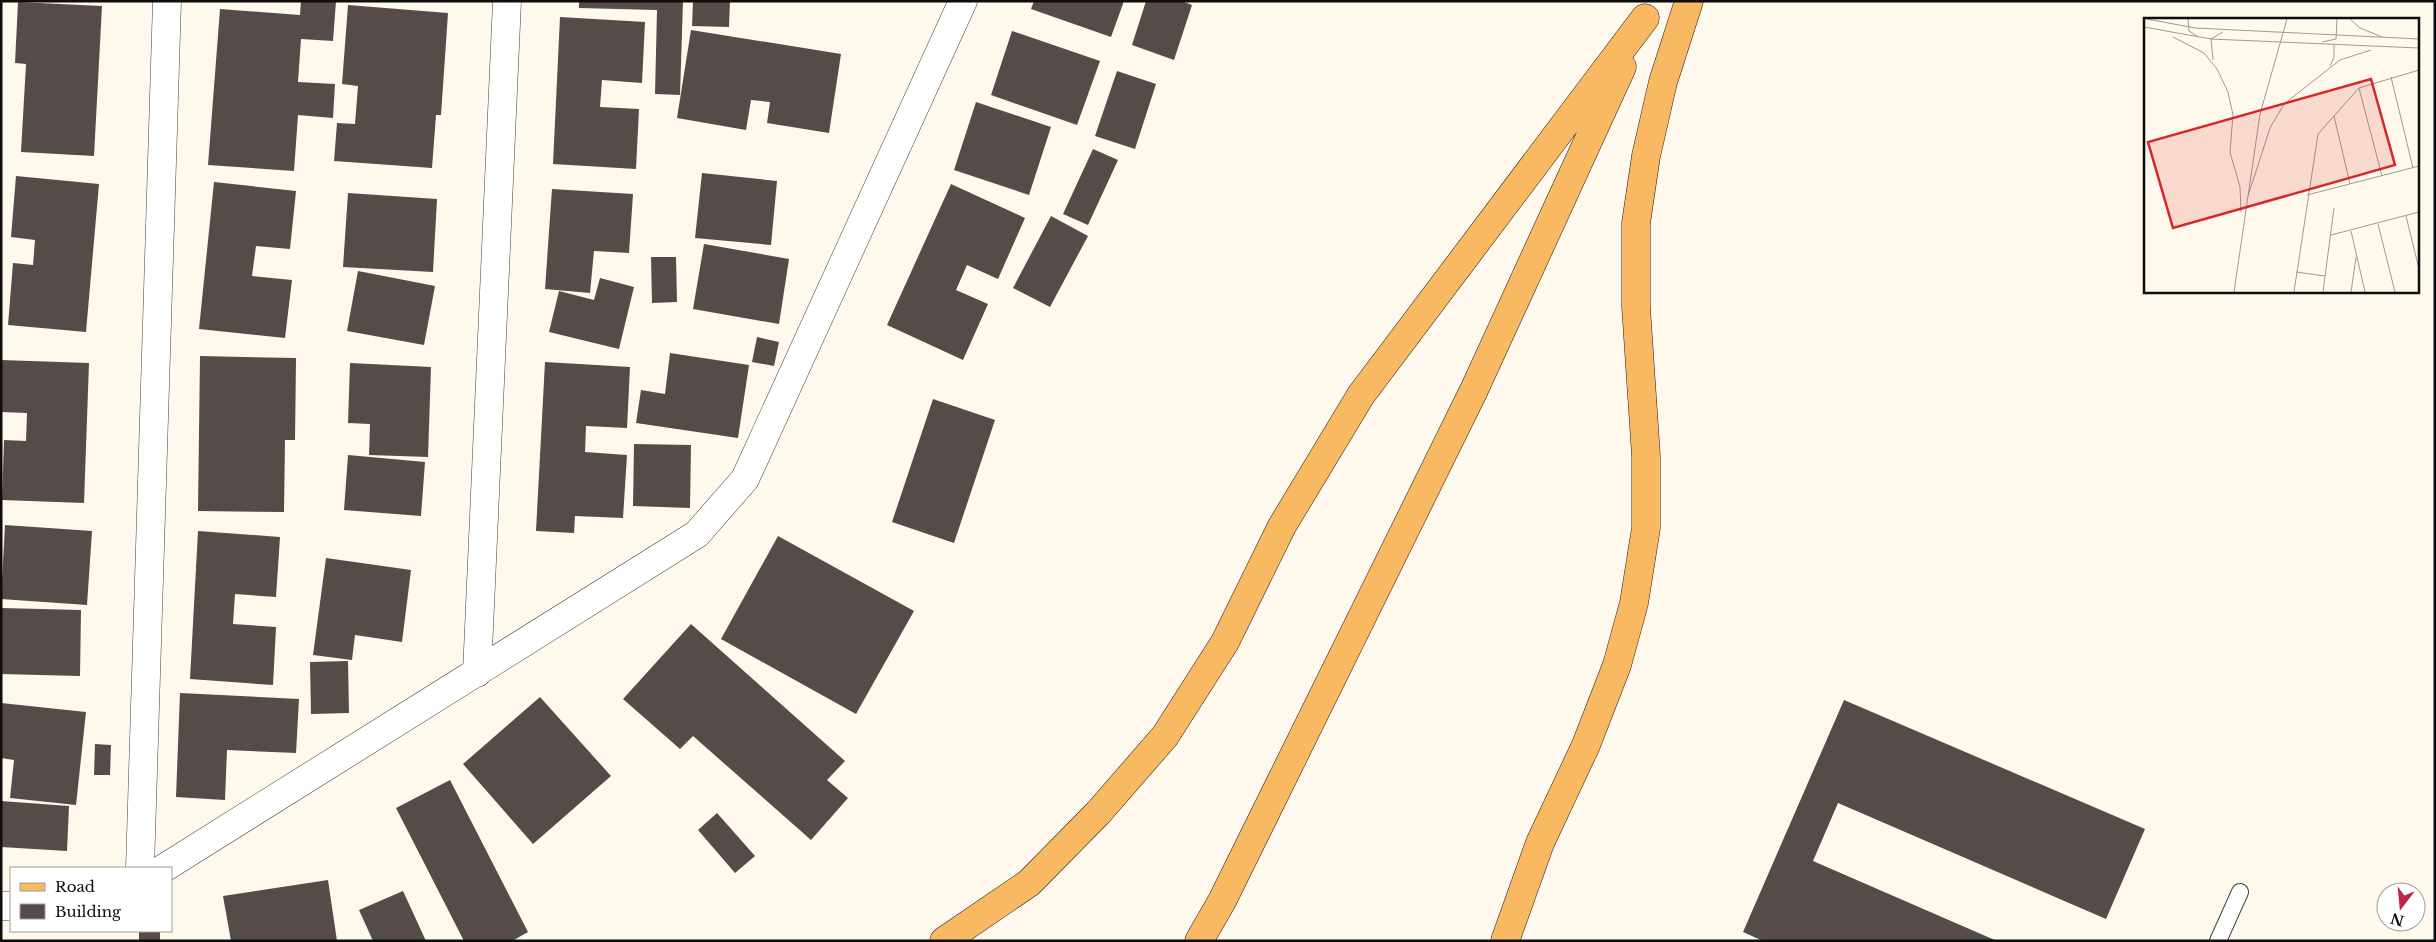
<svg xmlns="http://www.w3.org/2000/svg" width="2436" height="942" viewBox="0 0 2436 942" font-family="'Libre Baskerville',serif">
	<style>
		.building { fill: #554c49 }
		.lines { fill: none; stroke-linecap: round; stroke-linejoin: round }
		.lane-casing { stroke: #404040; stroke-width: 18 }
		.street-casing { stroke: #404040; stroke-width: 29 }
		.primary-casing { stroke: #1e1e1e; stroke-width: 29 }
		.lane { stroke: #fff; stroke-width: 16 }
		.street { stroke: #fff; stroke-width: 28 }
		.primary { stroke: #f9b962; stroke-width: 28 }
		.inset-road { fill: none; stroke: #9e9a93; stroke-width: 1 }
		.view { fill: #d62828; fill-opacity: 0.15; stroke: #d62828; stroke-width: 2.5 }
		.inset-edge { fill: none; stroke: #0d0d0d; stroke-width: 2.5 }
	</style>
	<rect width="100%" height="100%" fill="#fff8ec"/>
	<path class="building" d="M301 1H336L333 41 301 39 298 82 335 84 333 118 298 115 294 171 208 165 220 9 300 15Z
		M579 1H683L680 95 655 94 657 10 579 8Z
		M693 1H730L729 27 692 26Z
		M1034 1H1124L1111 37 1031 9Z
		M1146 1H1182L1192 5 1174 60 1132 45Z
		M18 2 102 6 94 156 21 152 26 64 15 63Z
		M348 5 448 13 441 115H436L432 168 334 161 337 123 355 124 358 86 342 84Z
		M560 17 645 22 642 83 602 80 600 107 639 109 636 169 553 164Z
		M691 30 841 54 829 133 767 123 770 102 751 100 746 130 677 118Z
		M1012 31 1100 61 1077 125 991 95Z
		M1117 71 1156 84 1135 149 1095 136Z
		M976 102 1051 127 1029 195 954 170Z
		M1093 149 1118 160 1088 225 1063 214Z
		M702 173 777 181 771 245 695 238Z
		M16 176 99 184 86 332 8 325 13 263 33 265 35 240 11 237Z
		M214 182 296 191 290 249 256 246 252 276 292 280 285 338 199 329Z
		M951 184 1025 218 998 279 967 265 956 290 988 304 963 360 887 325Z
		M552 189 633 194 629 253 594 251 590 293 545 289Z
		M348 193 437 199 433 272 343 267Z
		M1051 216 1088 236 1050 307 1013 288Z
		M704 244 789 259 779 324 693 309Z
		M651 257H676L677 302 652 303Z
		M358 271 435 286 424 345 347 331Z
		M600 278 634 287 619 349 549 332 559 291 594 300Z
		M757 337 779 342 774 366 752 362Z
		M670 353 749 365 738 438 636 423 641 390 665 394Z
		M200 356 296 358 295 440H285L284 512 198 511Z
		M1 360 89 363 84 503 2 500 4 440 26 441 27 413 1 412Z
		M545 362 630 367 627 428 586 426 585 452 627 455 623 518 575 516 574 533 536 531Z
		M350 363 431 367 428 457 369 455 370 424 348 423Z
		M933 399 995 420 954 543 892 522Z
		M634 444 691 445 690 508 633 506Z
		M348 455 425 462 421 516 344 510Z
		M5 525 92 531 87 605 1 599Z
		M198 531 280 537 276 597 235 594 233 624 276 627 273 685 190 679Z
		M778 536 914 611 856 714 721 639Z
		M326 558 411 570 402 642 355 635 352 660 313 655Z
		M1 608 81 610 80 676 1 674Z
		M691 624 845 761 827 780 848 798 811 840 693 736 680 749 623 699Z
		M348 661 349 713 311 714 310 662Z
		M180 693 299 699 296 753 227 750 225 800 176 797Z
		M540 697 611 776 533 844 463 764Z
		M1844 700 2145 829 2106 919 1838 803 1813 861 1997 941H1763L1743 932Z
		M1 703 86 712 76 805 10 798 14 760 1 758Z
		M95 744 111 745 110 775H94Z
		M450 780 528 932 512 941H464L396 808Z
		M1 801 69 806 67 851 1 847Z
		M717 813 755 856 735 873 698 830Z
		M328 880 337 941H231L223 896Z
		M403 891 426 941H373L359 910Z
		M139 931H160V941H139Z"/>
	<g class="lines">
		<g class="lane-casing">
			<path id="lane" d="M2218 941 2240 892"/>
		</g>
		<g class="street-casing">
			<path id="street" d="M477 673 507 1
				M140 868 167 1
				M164 868 697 534 745 479 963 1
				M1 906H11"/>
		</g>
		<g class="primary-casing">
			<path id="primary" d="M944 941 1029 883 1098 813 1165 736 1225 642 1282 526 1361 395 1645 18
				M1199 941 1222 901 1474 390 1622 67
				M1505 941 1540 843 1586 745 1617 665 1634 603 1646 528V456L1636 307V223L1646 156 1663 82 1689 1"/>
		</g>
		<use href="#lane" class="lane"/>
		<use href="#street" class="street"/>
		<use href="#primary" class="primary"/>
	</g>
	<g transform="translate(2144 18)">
		<rect width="275" height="275" fill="#fff8ec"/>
		<path class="inset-road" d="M3 1 51 10 275 21M44 1 45 13 53 18M206 1 216 10 238 19M0 9 67 21 275 30M29 19 60 35 73 51 84 74 89 97 86 134 96 169 97 194M178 24 192 21 193 1M69 42 67 21 79 14M186 48 190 39V26M247 59 269 150M215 70 238 158M190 98 206 166M163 177 275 148M104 178 126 110 140 86 196 42 227 32M262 198 275 251M234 206 251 274M207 213 221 274M187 217 275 194M152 254 181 258M90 274 116 96 143 1M150 274 174 116 215 70 275 52M179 274 190 190M207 274 212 239"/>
		<path class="view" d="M227 61 251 147 29 210 4 124Z"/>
		<rect width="275" height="275" class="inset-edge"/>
	</g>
	<rect width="2436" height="942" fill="none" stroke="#0d0d0d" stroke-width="5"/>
	<rect x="10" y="867" width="162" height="65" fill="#ffffff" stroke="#9e9e9e"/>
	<rect x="20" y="883" width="25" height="8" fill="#f9b962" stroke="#9e9e9e"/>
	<text x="55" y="892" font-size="15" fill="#0d0d0d">Road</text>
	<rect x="20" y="904" width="25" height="15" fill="#554c49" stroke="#9e9e9e"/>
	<text x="55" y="917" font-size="15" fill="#0d0d0d">Building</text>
	<g transform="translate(2401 907) rotate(196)"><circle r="24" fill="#ffffff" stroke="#9e9e9e"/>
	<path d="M0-4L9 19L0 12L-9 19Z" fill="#bd2447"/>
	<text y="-8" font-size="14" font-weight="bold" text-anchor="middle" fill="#0d0d0d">N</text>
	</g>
</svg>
